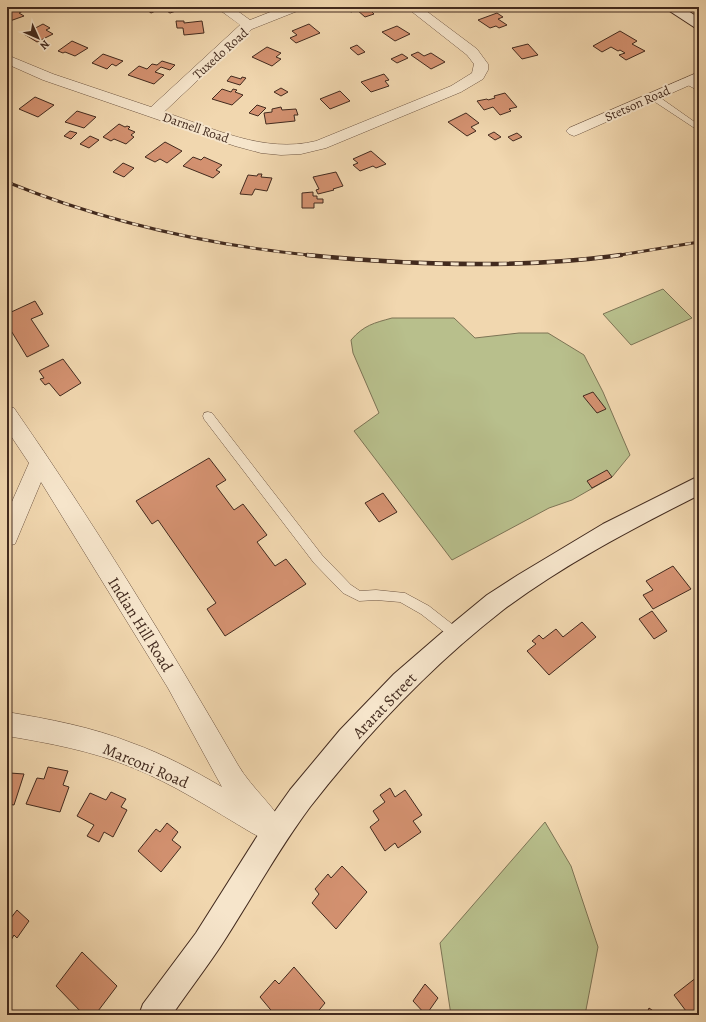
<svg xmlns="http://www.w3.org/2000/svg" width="706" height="1022" viewBox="0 0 706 1022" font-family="Alegreya,serif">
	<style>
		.green { fill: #b8bf8c; stroke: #7d7455 }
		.building { fill: #d39170; stroke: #422a1e }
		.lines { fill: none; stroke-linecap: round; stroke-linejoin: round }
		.service-casing { stroke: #6e5542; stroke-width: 1 }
		.minor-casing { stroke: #6e5542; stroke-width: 1 }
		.secondary-casing { stroke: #422a1e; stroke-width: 2 }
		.service { fill: #f6e5cb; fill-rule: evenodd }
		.minor { fill: #f6e5cb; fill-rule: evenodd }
		.secondary { fill: #f6e5cb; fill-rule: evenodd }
		.rail-far1-casing { stroke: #422a1e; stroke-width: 3 }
		.rail-casing { stroke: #422a1e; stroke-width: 4.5 }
		.rail-far1 { stroke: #f6e5cb; stroke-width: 2; stroke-dasharray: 6; stroke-linecap: butt }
		.rail { stroke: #f6e5cb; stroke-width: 3; stroke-dasharray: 8; stroke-linecap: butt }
		.labels { text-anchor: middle; stroke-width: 4; stroke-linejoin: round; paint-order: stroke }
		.far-street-label { font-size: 13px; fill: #422a1e; stroke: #f6e5cb }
		.street-label { font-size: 16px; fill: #422a1e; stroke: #f6e5cb }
	</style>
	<rect width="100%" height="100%" fill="#f1d7af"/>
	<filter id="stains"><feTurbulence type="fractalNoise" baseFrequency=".005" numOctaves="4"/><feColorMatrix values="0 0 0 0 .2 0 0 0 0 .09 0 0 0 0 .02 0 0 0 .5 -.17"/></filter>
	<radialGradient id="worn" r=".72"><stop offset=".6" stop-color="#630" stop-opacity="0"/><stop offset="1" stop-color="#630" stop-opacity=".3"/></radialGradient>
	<path class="green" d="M663 289 692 318 631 345 603 314Z
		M392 318H454L475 338 519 333H548L584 355 603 392 630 455 612 477 572 500 549 508 452 560 354 431 379 413 353 353 351 340C364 325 374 323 392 318Z
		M545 822 571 866 598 947 585 1015H451L440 943Z"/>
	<path class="building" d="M15 7H20L25 10 19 13 24 16 7 22V9Z
		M143 7H180L177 9 179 10 170 13 162 8 151 13Z
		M351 7H375L378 10 372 12 374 14 365 17 357 10 351 12 347 9Z
		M497 13 503 17 498 19 507 25 499 28 496 26 490 28 478 20Z
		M176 21H184V23L202 21 204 33 184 35 183 28H177Z
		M43 24 50 28 46 30 53 34 37 42 24 34Z
		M309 24 320 33 296 43 290 38 297 35 292 31Z
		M397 26 410 34 395 41 382 32Z
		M620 31 637 41 632 44 645 51 626 60 619 55 625 53 620 50 618 51 611 47 602 52 593 46Z
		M72 41 88 48 75 56 65 52 63 53 58 51Z
		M528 44 538 55 522 59 512 48Z
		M357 45 365 52 358 55 350 48Z
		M267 47 281 53 276 57 281 59 272 66 252 57Z
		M418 52 424 56 431 53 445 62 431 69 411 55Z
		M103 54 123 61 116 66 112 64 107 69 92 63Z
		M402 54 408 58 397 63 391 59Z
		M162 61 175 65 170 70 161 67 155 72 164 75 154 84 128 75 139 66 147 69 152 64 157 65Z
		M384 74 389 80 385 81 389 86 371 92 361 82Z
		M231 76 241 79 242 77 246 78 240 85 227 81Z
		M281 88 288 92 281 96 274 92Z
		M222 89 231 92 233 89 237 90 235 92 243 95 232 105 212 99Z
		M340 91 350 101 330 109 320 99Z
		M505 93 517 107 509 109 511 111 500 115 493 107 484 110 477 101 487 99 488 100 495 98 494 96Z
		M35 97 54 105 38 117 19 109Z
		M257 105 266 108 258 116 249 113Z
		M281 107 282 110 296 109 298 115H294L295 121 266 124 264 113 272 112V109Z
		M77 111 96 117 84 128 65 122Z
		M466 113 479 123 471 127 476 131 467 136 448 122Z
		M119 124 125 127 127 126 130 127 128 129 135 132 131 135 134 137 126 144 114 139 111 141 103 137Z
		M70 131 77 133 71 139 64 136Z
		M494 132 501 137 495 140 488 135Z
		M517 133 522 137 513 141 508 137Z
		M90 136 99 140 89 148 80 144Z
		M165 142 182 151 167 163 160 159 155 162 145 157Z
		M371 151 386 164 376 168 373 166 360 171 353 165 358 163 353 159Z
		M193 157 201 160 204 157 222 165 216 170 220 172 213 178 183 166Z
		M123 163 134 168 124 177 113 172Z
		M336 172 343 186 333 189 334 190 318 194 316 190 319 189 313 177Z
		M258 174H262L261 177 272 178 267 191 255 189 252 195 240 194 248 175 257 176Z
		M313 192V196H317V199H323V203H314V208H302V193Z
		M35 301 43 314 31 319 49 346 27 357 7 324V314Z
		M63 359 81 383 60 396 49 383 45 385 40 379 44 378 39 371Z
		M593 392 606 409 597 413 583 396Z
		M209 458 226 480 216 486 234 510 243 504 267 535 257 542 275 566 286 559 306 584 225 636 207 609 216 603 158 520 152 524 136 501Z
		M607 470 612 477 592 488 587 481Z
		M383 493 397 512 379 522 365 503Z
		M673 566 691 589 653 609 643 595 653 590 646 581Z
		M652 611 667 631 654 639 639 619Z
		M582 622 596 637 549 675 527 651 536 644 532 641 539 635 543 639 556 629 563 637Z
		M48 767 68 771 63 785 69 787 60 812 26 804 37 778 44 779Z
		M10 773 24 774 14 805 7 804V782Z
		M390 788 395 797 405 790 422 815 413 821 421 832 398 848 395 843 385 851 370 827 379 820 373 811 385 802 380 795Z
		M111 792 126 799 121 807 127 810 113 837 104 832 99 842 87 836 94 825 77 816 90 793 106 800Z
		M167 823 178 832 172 840 181 847 161 872 138 851 156 829 160 832Z
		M342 866 367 892 336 929 312 903 319 894 315 889 328 874 331 878Z
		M17 910 29 921 17 938 14 935 7 947V923Z
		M82 952 117 986 95 1015H84L56 986Z
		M294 967 325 1003 315 1015H275L260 997 275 980 279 984Z
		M697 977 699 979V1015H682L686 1011 674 995Z
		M425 984 438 998 426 1015 413 1001Z
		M649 1008 659 1015H646Z"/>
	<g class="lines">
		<g class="service-casing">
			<path id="service" d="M684 79H690L699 86V91L684 83Z
				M649 94H655L699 125V131L649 98Z
				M208 412 212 413 322 555 351 585 360 591 376 590 405 593 429 606 461 631 463 635 461 639 457 641 453 639 421 614 400 602 376 600 359 601 343 593 314 563 204 419 203 416 204 413Z"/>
		</g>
		<g class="minor-casing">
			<path id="minor" d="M216 7H232L250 20 283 7H302L300 10 252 29 164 112C213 128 264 154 316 141L451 86 472 73 474 64 467 55 406 7H421L477 49 488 64V70L483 79 461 92 326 148 301 154 281 155 261 153 235 146 43 80 7 64V55L53 74 151 107 240 25Z
				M699 72V81L579 134 574 136 569 134 566 131 569 128Z
				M7 406 14 408C94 523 168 644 238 765 252 789 278 809 288 833L284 842 275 846C266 842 261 837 252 833 213 810 174 784 131 767 92 751 49 743 7 736V712C49 719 92 727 132 743 163 754 193 770 222 787L168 688 41 482 15 544 7 546V513L29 463 7 430Z"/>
		</g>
		<g class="secondary-casing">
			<path id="secondary" d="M666 7H682L699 18V28L694 27 668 10Z
				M699 476V495C632 529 563 565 503 610 431 666 366 735 310 807 278 850 253 896 224 941 208 966 189 990 172 1015H139L143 1004 196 933 258 835 290 790 340 730 394 674 453 623 487 595 518 575 603 524Z"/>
		</g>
		<use href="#service" class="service"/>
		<use href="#minor" class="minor"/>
		<use href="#secondary" class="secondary"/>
		<g class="rail-far1-casing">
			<path id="rail-far1" d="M7 182C105 222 213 246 318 256
				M614 256 699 242"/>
		</g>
		<g class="rail-casing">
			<path id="rail" d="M307 255C408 265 521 269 621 255"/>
		</g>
		<use href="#rail-far1" class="rail-far1"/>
		<use href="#rail" class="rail"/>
	</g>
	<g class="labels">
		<g class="far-street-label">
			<text transform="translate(220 53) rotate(-42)" y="5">Tuxedo Road</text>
			<text transform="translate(637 103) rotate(-24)" y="5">Stetson Road</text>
			<text transform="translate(196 127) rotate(19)" y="5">Darnell Road</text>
		</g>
		<g class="street-label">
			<text transform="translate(141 624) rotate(58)" y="6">Indian Hill Road</text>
			<text transform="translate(384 705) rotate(-46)" y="6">Ararat Street</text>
			<text transform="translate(146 765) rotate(23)" y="6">Marconi Road</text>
		</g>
	</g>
	<rect width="706" height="1022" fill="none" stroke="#f1d7af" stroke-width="24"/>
	<rect x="8" y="8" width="690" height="1006" fill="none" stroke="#422a1e" stroke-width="2"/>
	<rect x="12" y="12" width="682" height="998" fill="none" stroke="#422a1e"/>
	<g transform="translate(38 38) rotate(135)" stroke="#f6e5cb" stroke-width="3" paint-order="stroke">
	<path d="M0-3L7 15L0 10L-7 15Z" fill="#422a1e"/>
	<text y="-6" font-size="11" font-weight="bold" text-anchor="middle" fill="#422a1e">N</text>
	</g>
	<rect width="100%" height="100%" filter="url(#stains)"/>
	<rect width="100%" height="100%" fill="url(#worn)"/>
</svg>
